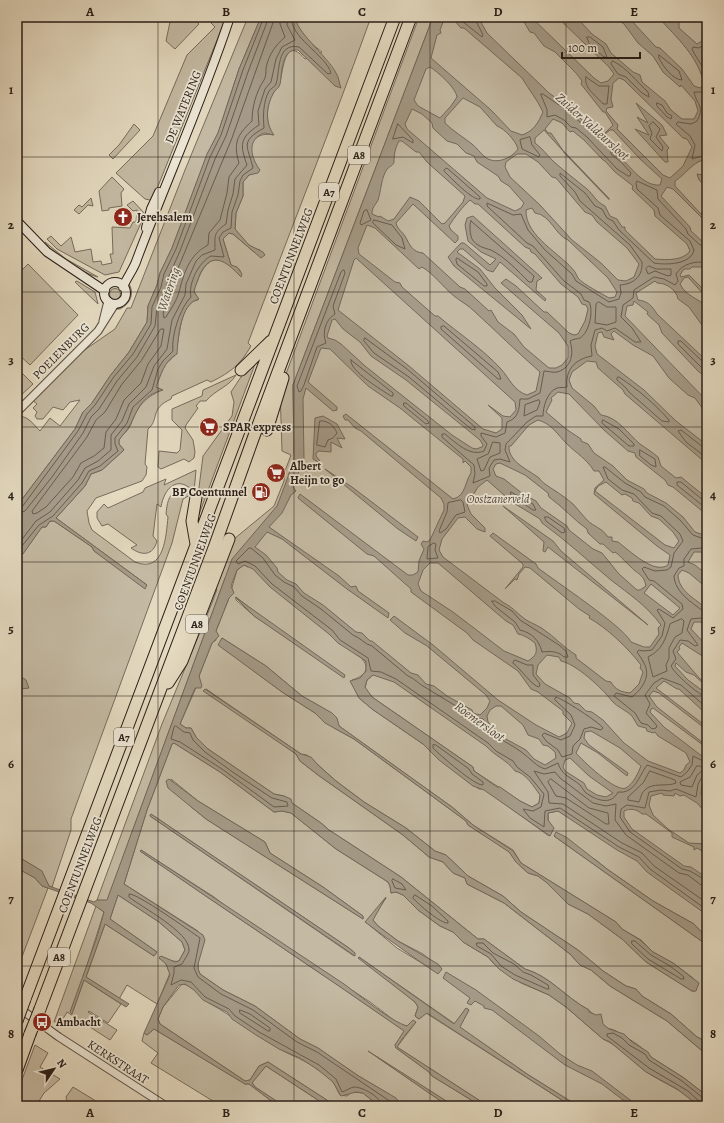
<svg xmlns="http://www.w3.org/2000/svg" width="724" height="1123" viewBox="0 0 724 1123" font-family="Alegreya,serif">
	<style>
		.green { fill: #c4baa3; stroke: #766c5d; fill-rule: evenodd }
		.water { fill: #a49a87; stroke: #72685a; fill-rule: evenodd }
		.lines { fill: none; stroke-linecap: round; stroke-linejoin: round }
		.shore { stroke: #665c4f; stroke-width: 1 }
		.stream { stroke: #72685a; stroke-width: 1.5 }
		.tertiary-casing { stroke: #574c41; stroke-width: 9 }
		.secondary-casing { stroke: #281d17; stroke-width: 10 }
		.motorway-casing { stroke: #281d17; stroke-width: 13 }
		.tertiary { stroke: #ede7d6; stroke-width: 7 }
		.secondary { stroke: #ede7d6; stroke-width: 8 }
		.motorway { stroke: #e4dac0; stroke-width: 11 }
		.motorway-bridge-casing { stroke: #281d17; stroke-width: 13; stroke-linecap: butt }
		.motorway-bridge { stroke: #e4dac0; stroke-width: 11 }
		.grid { fill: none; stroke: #281d17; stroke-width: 1; stroke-opacity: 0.55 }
		.labels { text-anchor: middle; stroke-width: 3.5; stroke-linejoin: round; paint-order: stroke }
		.shield { fill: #ede7d6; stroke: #635a50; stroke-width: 1 }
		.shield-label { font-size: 11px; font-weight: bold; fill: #281d17 }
		.street-label { font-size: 12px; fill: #281d17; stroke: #ede7d6 }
		.poi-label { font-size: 12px; font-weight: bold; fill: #281d17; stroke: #ede7d6; text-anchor: start }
		.park-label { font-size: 12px; font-style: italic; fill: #574c41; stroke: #ede7d6 }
		.water-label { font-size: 13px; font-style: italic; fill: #53493e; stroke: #ede7d6 }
		.neatline { fill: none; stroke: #281d17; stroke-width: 1.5 }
		.grid-label { font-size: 13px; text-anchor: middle; font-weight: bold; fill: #281d17 }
	</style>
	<rect width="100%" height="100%" fill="#e4dac0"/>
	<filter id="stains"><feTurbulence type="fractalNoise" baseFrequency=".005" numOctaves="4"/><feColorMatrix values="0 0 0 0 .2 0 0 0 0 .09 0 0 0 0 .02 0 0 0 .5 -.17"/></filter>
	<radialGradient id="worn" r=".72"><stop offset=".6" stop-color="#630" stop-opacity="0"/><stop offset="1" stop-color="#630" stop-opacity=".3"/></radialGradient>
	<path class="green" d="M171 17H192L199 24 175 49 166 41Z
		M217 17H223L225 19 219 35 154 196 150 200 145 199 116 173 153 136 187 55 215 27 211 23Z
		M248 17H261L239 69 218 133 207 155 172 248 160 273 157 285 148 306 147 322 129 352 110 376 92 403 83 412 75 429 17 506V464L20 460 17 458V417C27 414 34 425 40 431L50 418 60 426 80 400 70 402 63 410 53 407 43 419H37L35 416 37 412 33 408 37 404 30 398 67 362 115 329 127 308H131L185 170Z
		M296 17H371C332 126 289 234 248 343L251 346C240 365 231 372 211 382L207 380 172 396 171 399C149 409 160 419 148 429L145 464 147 467 146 475 142 481 96 498 87 511 89 523 92 530 135 562C165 574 166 535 168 517L166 514C167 504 168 496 176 490L184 491 190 495 183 499 172 543 71 819V830L52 887 49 886 40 870 17 856V686L21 689 17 674V560H19V555L23 553 42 527H46L50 521H54L92 547 94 551 147 585 56 518 85 486 91 474 102 470 124 450 119 444V440C122 435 129 430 131 424 138 406 143 399 162 390L155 387C159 380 160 372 165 365 168 361 174 358 175 354 180 341 179 302 198 300 197 296 195 294 194 291 194 287 198 281 199 277 211 250 224 259 241 276L240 270 231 265 223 239 229 233 233 234 254 252 260 250C249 248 241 238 235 229L236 213 243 196V182L249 175 255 173C257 163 252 160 251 151 249 138 263 132 273 135 265 122 266 106 273 93 275 90 279 87 280 83 283 69 285 35 305 59L322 52C313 45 293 30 296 17Z
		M419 17H433L293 385 294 454 295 418 438 17H707V938L694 924 653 901 607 869 596 860 554 836 707 945V1042L697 1037 671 1014 642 996 636 989 626 986 603 971 578 950 521 912 503 896 468 876 446 855 435 851 406 828 364 802 336 781 307 755 301 754 206 689 296 754 300 761 318 775 403 835 429 857 443 862 453 873 465 878 467 884 504 903 570 954 580 965 591 970 610 986 667 1021 707 1055V1096L684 1078 651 1057C646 1049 625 1036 616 1031 613 1029 610 1029 607 1028 600 1023 597 1015 589 1011V1010C566 998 550 976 525 969L484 939H478L401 877 329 830 321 823 292 803 284 796 274 794 208 749 196 737 191 728H186L180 724 199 681V676L212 643 216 640V631L229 598 237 570 244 565 248 567 243 564 225 578 107 901 97 900 162 724 212 603 217 589 214 587 234 539 274 506 284 481 285 471 291 455 282 451 280 390ZM236 597 276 628 287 634 286 637 254 616 236 600ZM222 638 266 666 302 696 328 711 336 718 339 726 452 807 473 825 513 850 521 863 616 922 622 929 641 940 653 952 673 963 693 978 695 991H692L646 962 622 939 588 914 568 904 548 883 538 876 528 873 516 862 510 852 468 825 466 821 354 739 334 728 315 713 282 692 219 645ZM356 654 364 659 373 675 367 680 365 688 372 697 473 767 474 771 520 801 532 807 539 803 540 796 606 841 558 811 548 813 549 836 484 789H479L458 774 423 744 372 709 359 698 352 680C369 675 371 664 356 654Z
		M134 124 140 130 113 159 109 155 119 145Z
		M112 177 124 189 121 193 122 206 109 208V210L102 211 99 191Z
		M91 198 93 206 88 205 79 214 74 210 79 205 82 207Z
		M133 201 145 214 119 272 105 275 57 249 47 239 51 236 61 246 71 237 75 252 91 249 93 262 101 261 102 265 112 263 110 254H113L112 227 130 228 133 222H136L137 210 133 211 127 205Z
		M45 242 66 259 98 277C84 274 51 254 45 242Z
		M28 264 78 315 30 365 17 353V275Z
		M77 281 95 292 98 304 75 282Z
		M128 282C135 293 131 303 120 309H113L127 299Z
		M109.5 294a5.5 5.5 0 1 1 11 0a5.5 5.5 0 1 1-11 0Z
		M255 364 197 520 195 519 203 456 232 416 234 402 231 392C240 379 241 374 255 364Z
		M17 368 33 384 17 399Z
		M236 375C230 386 215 390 206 401H200L196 406 198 408 186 425 185 428 193 440 195 452 194 458 189 462 184 459 161 469 158 467 159 451 177 453 180 450 182 430 172 420V409L202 396 203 390Z
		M196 470 194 492C178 474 164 488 161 507L157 504 153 536 157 541C153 556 142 556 131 548L137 545 108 524 102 526 97 518V512L104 504 108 508 143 492 145 488 166 479 164 485Z
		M174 743 220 772 274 812 282 811 291 813 336 849 388 882 390 886 391 893 396 892 403 895 418 910 440 926 453 932 463 942 488 957 493 963 521 983 549 995 566 1007 603 1039C619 1046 631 1060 645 1071 662 1083 684 1090 699 1106H578L527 1074 459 1027 469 1010 466 1008 455 1024 359 957 415 1002 418 1007 415 1016 419 1019 426 1013 571 1106H488L397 1047 416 1022 407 1026 399 1024 370 1002 236 914 214 897 141 850 140 851C228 912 317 970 405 1031L395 1045 396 1048 429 1072 432 1076 481 1106H454L377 1057 448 1106H403L395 1098 357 1075 318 1048 300 1039 255 1006 223 990 200 974 198 969V931L124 884 147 810 172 744ZM171 779 198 801 265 842 270 853 323 887 363 916V919L206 819 190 806ZM151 814 349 948 355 953 354 956 150 816ZM386 898 372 919 378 926 398 941 423 954 442 969 438 973 397 948 368 924V921Z
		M17 868 35 878 42 886 48 888 17 970V950L21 942 17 934Z
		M118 895 159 922 182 942 185 950 179 961C172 963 167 957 159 957L166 964 170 973 157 1004 127 985 119 999 86 977 105 924 154 956 157 952 110 919Z
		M96 906 104 912 72 1013 84 980 121 1004 108 1023 89 1011 88 1012 117 1030 110 1040 67 1012C64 1018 61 1022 54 1022Z
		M182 984C194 985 198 997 209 1003 233 1016 254 1034 278 1048 291 1056 306 1060 318 1070 323 1073 329 1077 333 1082 336 1085 337 1091 340 1095L347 1096 352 1092 363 1093 379 1106H341L333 1104 268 1062 259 1066 250 1080 245 1081 160 1024 158 1019 163 1007Z
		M154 1029 245 1084H249L278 1106H221L151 1063 158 1053 142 1041 144 1033 147 1035Z
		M35 1045 48 1053 40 1067 60 1079 44 1093 36 1106H17V1093Z
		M266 1066 327 1106H284L255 1087 252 1082Z
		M73 1087 104 1106H67L68 1104 66 1097Z"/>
	<path class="water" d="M261 17H296C293 29 329 58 336 73 339 77 339 83 341 88L335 86 298 50C281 48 282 74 280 84 279 89 274 90 273 94 266 107 265 123 274 135L264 133C246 140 251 158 260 170L258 173 249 175 243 182V196L236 213 235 229 249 245 263 252 265 255 261 258 233 234 229 233 223 239 231 265 237 267 242 274 241 277C226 261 212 250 200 274 198 280 195 286 194 292L199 299C180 303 178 339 177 354 164 361 161 375 156 387L163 390C142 395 138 409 130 425 128 430 122 435 119 440V444L124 450 102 470 91 474 85 486 56 518 147 585 145 589 94 551 92 547 54 521H50L46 527H42L23 554 20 555 19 560H17V506L75 429 83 412 92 403 110 376 129 352 147 322 148 306 157 285 160 273 172 248 207 154 218 133 239 69Z
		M433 17H445L440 30 441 33 437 35 431 58 491 110 511 131 522 135C534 131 538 123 543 112 537 99 529 90 522 78L464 28H461L451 17H478L487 33 549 93 567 106 589 126 594 127 598 133 603 135 613 125 605 112H603L581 84 582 81 576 73 555 52 544 46 534 33 530 32 521 17H531L594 78 601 83 608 81 614 74 609 67 557 17H576L592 34 606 44 611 53 633 72 640 75 642 82 665 101 671 110 682 119H694L698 111 695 101 681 85 680 87 663 72 653 56 638 43 624 24 615 17H625L630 19 656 47 660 48 682 69 694 86 700 88 704 85C699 57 677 38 658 17H673L679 22V28L697 44 707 38V127L702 136 703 142 707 145V163L703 160C692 163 685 175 675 181V186L700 213 702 214 707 220V223L673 189 667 187 661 196 690 227 691 231 703 242 707 241V267H692L690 269H684L680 275 681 277 689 275 707 293V298L688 277 684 278 680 284C685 295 698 299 707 306V332L689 307 678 299C676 289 666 283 657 283L655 281 636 293 638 300C648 301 652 306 657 314L707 361V378L698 371 662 333 659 325 647 314 648 312 634 301 633 305 627 306 625 316 707 401V410L703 409 695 398 688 395 669 378 653 356 633 345 614 331 611 334 614 340 604 337 602 332 598 333 595 346 597 354 644 390 676 421 707 445V464L625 394 623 390 598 368 596 362 587 361 572 372 569 380 572 388 594 406 601 415C618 417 628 434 640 444 646 448 652 452 658 457L661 466 676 478 681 477 707 498V515L673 487 668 485 665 480 636 457 635 453 628 451 604 430 569 394 558 392 551 398 552 400 546 412 566 429 581 439V441L588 444 594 453 613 466 627 480 644 489 647 493 666 503 683 517 695 532 707 536V559L701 552H694L688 562 695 565 707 575V588L689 573 682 570 678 575C679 592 696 599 707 609V629L701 622H694L691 629 707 646V659L682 643 679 647 680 649 677 652 700 679 707 683V687L694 675 686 672 676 663 675 666 688 680 707 694V713L703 711 679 689H677L664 681 656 688 707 727V730L659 693 653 691 649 696 657 707 707 746V748L653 708 651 709 650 712 664 727 707 760V779L702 785 701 794 707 801V814L697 803 684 795 680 796 675 793 674 796 663 795 662 793 651 796 649 805 653 815 668 829 689 843 705 844 707 847V861L702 851 697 848 694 850V847L672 837V833L646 814H642C637 809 630 808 624 811V817L632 829 684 866 691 867 707 878V915L647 872 637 861 617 850 558 811 548 813V820L554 828 550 836 484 790 473 786 439 760 423 744 372 709 359 698 350 681 360 678 366 671V661L338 643 329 634 270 587 253 569 244 565 237 570 231 586 234 593 229 598 216 631 219 636 212 643 199 676 202 686 201 688H195L180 724 186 728H191L196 737 208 749 274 794 284 796 291 799 292 803 321 823 329 830 401 877 478 939H484L525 969C550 976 566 998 589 1010V1012L596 1015 601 1014 603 1024 609 1029 624 1034 632 1042 648 1052 651 1057 684 1078 707 1096V1106H699L677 1089 646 1072 610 1042 603 1039 566 1007 549 995 513 979 499 969 488 957 463 942 453 932 440 926 418 910 403 895 396 892 391 893 390 886 388 882 336 849 291 813 282 811 274 812 220 772 174 743 172 744 147 810 124 884 203 935 205 940 198 964V969L200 974 223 990 255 1006 300 1039 318 1048 357 1075 396 1098 403 1106H379L363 1093 356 1092 341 1096 333 1082 317 1069 300 1058 279 1049 256 1035 232 1019 227 1012 203 1000 194 990 185 984 179 985 163 1007 158 1019 160 1024 245 1081 250 1080 259 1066 268 1062 333 1104 341 1106H327L266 1066 252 1083 255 1087 284 1106H278L249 1084H245L154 1029 147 1035 144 1033 170 975 166 964 159 958 161 956 175 962 179 961 185 950 182 942 159 922 118 895 110 919 157 952 154 956 105 924 86 977 129 1004 126 1007 84 980 72 1014 70 1012 97 937 104 912 91 903 42 886 35 878 17 868V856L42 871 49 886 94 902 97 900H107L232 559 277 506 285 485 294 459 293 385ZM430 67C438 72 456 88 457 97L451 106 440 118 418 106 414 100 426 69ZM619 78 624 80 683 138 687 139 692 147 683 166 670 178 663 175 617 129 618 125 606 111 607 108 613 107 611 99 613 83ZM463 98 480 107 497 126C505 129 516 141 518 149 511 159 495 165 485 157 480 153 477 148 472 144 463 137 453 131 445 123V118ZM412 109 422 114 432 123 433 128 447 141 457 144 466 153 474 156 477 162 498 176 501 181 509 186 524 203 521 208 515 211 487 198 407 129 405 124ZM553 119 562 123 570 132 573 131 584 140 603 160 605 161 615 172 633 186 632 189 654 210 655 216 687 244 690 251C683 261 666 260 655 259L625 230V227H622L617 219 610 216 605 206C596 202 594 195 587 189 576 180 564 171 553 161 547 155 542 148 535 143V138L544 130 564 152 551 133H548L545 129ZM610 130H613L640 159 662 179 660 185C642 187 628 162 614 152V146L605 134ZM399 141H402L416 152H419L427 162 465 196 463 202 445 223 442 224 419 201 410 197 394 219 388 221 380 216 379 217 372 214C372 207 375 206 378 200 381 192 381 176 388 168 390 166 393 166 394 162 394 155 395 148 399 141ZM517 154H526L538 162 552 177 556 178 585 212 592 215 597 222 627 248 639 264 634 277 626 281 618 280 601 263 572 240 540 205 510 177 505 167 506 162ZM470 200 475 204H478L525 247 530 249 531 252 535 254 561 284 578 297 582 304 586 305 588 309 585 321 578 334 574 335 569 333 547 312H544L516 286 506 279 501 283 559 333 568 346V358L562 365 556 368H549L524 347 514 334 498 322 491 310 489 311 465 289 460 287 423 253C412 252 410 245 405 236 403 233 399 230 397 226L396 223 413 204 455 243 458 240V236L451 230 449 226C454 218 463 206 470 200ZM532 208 535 213C551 215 555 235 568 240L608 278 617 292 615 297 609 298C601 293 584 285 578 278 577 276 576 274 575 272 562 254 525 237 526 210ZM367 225 375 228 419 269 422 267C434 274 443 287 454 296 460 301 468 305 474 311 496 331 517 352 540 372L536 391 527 395C514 391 509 378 501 369 483 349 458 333 438 316H435L402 287 400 283 395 282 359 254 358 248ZM356 258 515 402 516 410 510 417 503 416 488 405 502 418V429L496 433 483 429 409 366 338 310 354 260ZM335 319 343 329 360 342 371 356 406 380 480 440 483 445 482 447 476 449 472 448 452 435 365 366 341 344 335 340 328 338 327 336 332 320ZM321 348 330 349 368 386 400 408 463 459V463L465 461 471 467V473C465 481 466 496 453 499L346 414 343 416 345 420H348L355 428 361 431 441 498 444 504V510L430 540 427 542 423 541 421 544 424 549 419 561 418 572 413 575H408L300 494 298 498 367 554 374 556 411 589V592L467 633 473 640 518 671 531 689 538 692 563 711V714L572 723 567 733 559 737 536 725 498 700 433 645 394 616 390 620 405 633 427 646 486 695 490 701 487 708 480 715 473 713 472 710 447 696 434 686 426 684 418 675 411 673 372 641H370L362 633 356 632 323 605 304 593 296 584 287 580 278 572 277 568 266 555 255 547 267 532 282 539 347 589 388 618 389 613 358 591 356 586 351 587 339 576 269 527 282 513 291 495 296 491 293 487 304 459 303 399 306 388 333 411 337 410V407L308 382ZM538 420C552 424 557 434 567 444 576 453 587 459 594 471H599L604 480 595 488 594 494 657 546 670 555 668 565C654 575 629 550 618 542L612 541V537H608C601 527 594 527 587 520 582 515 578 509 573 504 564 496 555 491 545 484 543 483 541 480 539 478 529 470 508 462 509 446H511L529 425ZM500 463 525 475 548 493 549 497C563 507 574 520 587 529L588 533 600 544H603L613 553 615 552C622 557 624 561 630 566 637 574 644 574 646 586L640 590H637L619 574 602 553 593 549 569 530 567 526 541 508 536 501 523 494 504 479 496 476 493 469 496 464ZM487 480 512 502 540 519 542 523C567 541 588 561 611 580 629 594 647 606 661 625L658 628 659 634 650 647H644L631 642C624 627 555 581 538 568L536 564 493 533 490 536 523 564V567L505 589 515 579 517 580 519 574 525 567 530 568 579 609 590 616 589 618C606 627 629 649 641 665L640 668 643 672 639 684 630 693C622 692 615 690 611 682L606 681 576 658V655C564 648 555 637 543 629 536 624 527 622 521 616 515 611 512 607 504 603L443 557 439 550 442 539 458 518 465 517 477 529 485 532V528L471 514 467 505 478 487ZM606 482 622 495 625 494 632 498 633 501 639 503 651 516 659 519 673 532 679 541 674 548 665 545 595 491 598 486ZM430 563H438L506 621 513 625 518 634C524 635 530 639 535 643 538 652 536 656 528 661L504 651 453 612 421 591 418 584 423 570ZM651 584 680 608 673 615 644 593ZM547 655 559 657 561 661C576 664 602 688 612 701 617 707 626 710 632 716 634 719 636 723 638 726L646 728 647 731 653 733 655 732 658 736 686 753 690 762 686 765 684 770 680 773 648 761 624 743 603 720 592 712 586 711 579 704 574 703 570 698 545 684 536 674 538 665ZM373 675 394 682 486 746C495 756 507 760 515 771 526 773 534 787 540 795L539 803 532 807 520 801 500 787H497L474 771 473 767 372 697 365 687 367 680ZM496 706H501L523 725 528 735 539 739 543 745 548 746 555 752 556 758 545 765 534 759 526 750 504 738 488 722 487 716 490 710ZM591 731 620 748 641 766C638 773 634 783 626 788 616 793 582 760 576 753L581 743 598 753 627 776 628 773 589 745 584 738 585 732ZM570 758 589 776 613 793 606 797 597 795 587 789 584 783 565 771 563 767 565 760Z
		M692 17H707V26Z
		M636 103 662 125 667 135 659 136 669 148 667 150 668 162H665L635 129 649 135 637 117 648 123Z
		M707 172V187L699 180 697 174 703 175Z
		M473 216 542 278 537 281 536 290 546 299 545 301 500 262 493 272 487 270 463 249H460L457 252 480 269 495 288 522 315 531 329 454 266 448 257 461 243H464L490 265 496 259 481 252 468 241 465 225 467 218Z
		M323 416 337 424 345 439 337 438 342 448 331 442V452L319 451 316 453V456L320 461 318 462 313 459 315 418Z
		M325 469 352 487 418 537 416 541 398 529Z
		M503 506 553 541 561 551 648 625 548 547 545 552 543 551 544 542Z
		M235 597 345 675 344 678 254 616Z
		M222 638 266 666 302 696 332 713 337 718 339 726 452 807 473 825 513 851 521 863 616 922 622 929 640 940 653 952 673 963 699 983 696 991H692L646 962 622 939 588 914 568 904 547 883 538 876 528 873 516 862 509 852 468 825 466 821 354 739 325 723 315 713 282 692 218 645Z
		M17 674 26 680 29 688 21 689 17 686Z
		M205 689 301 754 311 757 319 766 336 781 364 802 406 828 435 851 446 855 468 876 503 896 521 912 578 950 603 971 626 986 636 989 642 996 671 1014 697 1037 707 1042V1055L667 1021 610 986 591 970 580 965 570 954 504 903 467 884 465 878 453 873 443 862 429 857 403 835 318 775 300 761 296 754 203 691Z
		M169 779 198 801 265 842 270 853 323 887 363 916V919L206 819 168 788 166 781Z
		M151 814 349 948 355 953V956L150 816Z
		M556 832 566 837 607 869 653 901 694 924 707 938V945L554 836Z
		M141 850C209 894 276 939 344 984 359 995 392 1022 407 1026L413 1020 416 1022 402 1039 397 1047 488 1106H481L432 1076 429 1072 396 1048 395 1045 404 1031C317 970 228 912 140 851Z
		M386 897 373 920 378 926 398 941 438 964 442 969 438 974C413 957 389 940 365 922Z
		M359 957 454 1024 466 1008 469 1010 460 1027 527 1074 578 1106H571L427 1013 419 1019 415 1016 418 1007 415 1002 358 958Z
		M446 972 476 990 539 1036 560 1054 577 1065 592 1071 638 1106H631L602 1084 565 1065 492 1010 484 1008V1006L475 1001 471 1005 467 1003 470 998 443 978Z
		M368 1051 454 1106H448Z"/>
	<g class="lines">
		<path class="shore" d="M275 17 232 138 174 278C172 288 160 310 164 318L166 317C171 309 177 300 179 292 184 273 189 255 208 245L209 233 220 220 227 193 229 177 239 163C233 143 237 135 252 121 252 107 256 92 264 80 266 77 266 72 266 68 269 54 275 46 285 37L280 24 281 17
			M457 17 482 37 483 35 474 17
			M587 37H590L603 47 607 57H604L590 45Z
			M707 43 699 48 693 47 692 49C697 60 704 66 707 78
			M659 55 679 71 682 80C673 80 662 65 659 58Z
			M613 61C627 68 637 82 648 92L649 97 642 93 626 77 618 74 611 64Z
			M586 77 599 86H609L607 104H603C597 96 583 88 586 77Z
			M707 88 702 92H694C697 106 705 106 697 121L691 124 678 122 676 124 690 136 695 145 692 159 702 156 707 158
			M541 94H543L565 109 596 136 604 139 610 147 611 154 621 162 631 173 630 176H628L617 169 587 137 576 128 571 127 564 120 555 115 547 117V110Z
			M657 103 662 105 667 113 672 116 671 119 667 117 657 106Z
			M653 122 660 129 656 137 663 147 662 151 650 139 652 133 649 126Z
			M398 124 413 140V143L403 137 393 139Z
			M530 137 532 145 540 155 539 157 522 149 520 140Z
			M445 169 447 168 480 197V199C473 201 451 178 444 171Z
			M367 210 371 220 361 225 360 223 364 211Z
			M374 220 392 225 402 238 405 249 396 245 373 223Z
			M471 221 534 276 532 282H529C518 271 505 257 491 250 484 248 476 246 472 239 470 235 469 224 471 221Z
			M707 245H700L688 234 686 229 658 199 657 190 637 181 636 183 637 189 658 208 660 215 690 241 694 250C691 265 665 265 654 263L619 230 613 221 607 218 602 209 595 206 585 193 560 173V176L575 192 580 201 630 245 642 262C643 277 633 284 620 285L621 293 619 299 609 302 576 281 572 274 545 250 528 230 521 214 513 215 487 203V206L527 243 533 246 564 281 581 294 584 300 589 302C594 311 589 333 580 338 577 339 573 339 570 341 574 353 572 368 557 372 553 373 548 371 544 371L540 393 528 399H520C519 409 519 418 507 422L505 433 496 437 481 433V436L487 444 484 451C470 457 456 443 445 434H442V437L474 465 475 474 473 483 490 476 489 468 494 460 500 459 510 462 505 450 506 444 527 422 536 416H543C543 407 547 392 557 388 560 387 564 388 567 387 565 370 575 359 592 356L591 345 595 330 602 328 607 331 615 328 635 342H641L632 328 621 317 623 305 633 298 634 290 654 277 664 279 675 285 678 281 676 274C682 264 696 260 707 263
			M457 258 478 272 487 284V286H484L457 264 456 260Z
			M649 266 656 269H671V275L668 276 655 271 648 274 646 269Z
			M344 270 345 273 333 306 335 314C325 320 322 333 326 343L317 347 304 385 301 391 299 392 297 386 341 272Z
			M599 302 607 307H616V322L607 325 595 323 596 304Z
			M444 326 498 372 501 379H498L441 329V327Z
			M161 329H164L161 346 148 364 141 383 124 400 116 419 106 432 104 448 94 456 81 463 73 477 46 507 37 513 33 514 32 511 87 437 96 420 105 412 122 384 141 361Z
			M365 338 407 369 475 427V430L471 429 409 377 374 353 364 341Z
			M351 360 393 393V396H391C382 390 349 371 351 360Z
			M707 363 703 362 681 341H678V344L707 373
			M619 377C637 389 654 403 669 420V422L662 421 629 392 626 388 617 380V378Z
			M539 400 540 402 537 410 524 416 525 405Z
			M404 403H406L428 421 429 423 426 424 404 406Z
			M603 420 619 429 634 444V446H629L602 423Z
			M320 421C328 420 334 426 337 433L333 438 328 440 325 447 317 445Z
			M493 442 500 443V453L490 457 484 470 481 471 477 459 488 454Z
			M707 448 703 447 681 430 678 431 686 442 707 458
			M640 450 655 459 656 467 651 465 640 456Z
			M511 492 533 504 536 510H533L511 495Z
			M461 500 463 502 465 512 456 515 446 529 440 533 439 531 447 512 448 503Z
			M707 501 703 500 681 482H677V485L707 509
			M17 508 22 507 78 431 87 414 95 405 113 378 133 354 151 324 152 307 161 287 164 274 176 249 210 157 221 135 243 70 264 17
			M17 514 25 511 52 477 83 433 91 417 99 409 117 381 137 357 155 326 157 308 166 289 169 276 180 251 215 159 226 136 248 72 269 17
			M545 517H548L564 528 565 532 562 533 546 521Z
			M707 540 693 535 680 520 664 506 645 497 641 492 625 483 605 467H603L608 479 622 490 634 494 652 513 661 516 680 534 683 541 674 553 671 567 667 570 655 571 644 567 642 569 649 580 654 581 682 604 683 609 673 618 659 609 657 610 665 623 662 636 652 650 643 651 639 650 637 652C639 655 642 659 644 663 651 676 643 688 632 697L616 693 614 696 635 713 641 723 648 725 652 729 656 728 657 726 646 713 650 704 645 695 654 683 662 678 681 685 707 708
			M434 543 436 544 435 550 438 558 427 559 428 547Z
			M17 546 36 521 50 512 78 480 85 468 98 461 111 450V435L122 421 129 404 146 387 154 366 167 349 172 320 185 295 186 284 196 261 202 255 215 250C215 236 213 233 226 224L228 210 233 194 235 179 247 165C240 145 239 138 259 125L258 111 265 89 271 82 276 59 282 47 295 40 287 25V17
			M17 552 39 525 53 516 82 483 89 471 100 466 118 451 115 444V438L127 423 133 407 152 390 158 369 163 361 173 351C171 336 180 308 191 297 188 283 199 262 211 256L224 257 219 238 223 232 231 228 232 212 238 195 240 181 243 175 253 168C248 146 239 142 264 128 263 116 263 102 269 91 271 88 275 87 276 84 280 73 276 42 299 47L328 74 331 73C326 55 288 36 292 17
			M707 552 702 548 691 549 684 559V566L679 568 674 576C675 592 691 602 703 611L707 612
			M492 601H495L512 611 520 620 559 645 566 651 568 657H564C558 651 550 651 542 652 539 640 532 633 520 630L515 622 496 607Z
			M682 619 684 621 682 633 675 637 669 648V658L666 665 667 671 653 677 648 657C662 650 666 639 670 624Z
			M707 624 701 618 691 619 687 630 698 645 695 646 688 641 680 640 673 651 676 659 671 666C674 673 699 696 707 697
			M515 660 527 665H533V675L540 684 539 687C532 686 521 669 513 663Z
			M556 697C563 699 599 722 603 728L601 730 591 727 584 729 580 739 573 746 572 754 562 757 558 750 546 741 542 735 544 733 561 740 570 736 575 725 571 715 555 700Z
			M176 726 184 732 190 733 193 740 205 752 234 773 272 798 287 802 288 806 274 807 222 769 180 742 171 739 174 727Z
			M436 745 469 769 472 774 483 782V785C475 786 440 755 433 748V745Z
			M707 763 693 756 692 765 687 772 681 777 647 765C639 776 635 794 618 792 611 806 596 800 586 793 583 790 582 787 580 785 571 777 562 776 558 763L545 769C536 766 532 760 525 755 509 741 493 740 483 719L471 717C467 712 461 710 456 706 445 699 434 693 423 686 418 683 415 679 408 676L372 646C364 644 361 638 353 635L321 609 302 596 294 587 284 582 275 575 263 558 251 548H249L236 561 238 564 245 561 255 566 272 584 332 630 340 640 368 658 371 671 381 672 396 679 488 743 496 751 513 761 517 767 530 777 544 794 541 807 533 811 523 809 530 818 544 827 545 811 560 808 619 847 639 857 650 869 707 910
			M697 766H700L704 769 697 775 692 787 681 785 680 782 690 777Z
			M650 771 675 780 676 783C667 787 652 782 645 790 641 793 641 798 639 802L628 800V797L643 783Z
			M707 776 702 777 698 784 696 797 676 789 670 791 661 790 649 792 645 808 627 805 621 809 620 817 630 832 682 869 690 871 707 881
			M551 779 589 808 608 813 609 824H606L566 798 556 796 548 782Z
			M393 879 402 884 406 890 395 888 392 881Z
			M707 886 701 885 688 875 679 873 626 835 615 820 616 804 606 806 593 803 560 778 555 772 544 774 534 771 548 792 549 803 563 804 622 843 642 853 654 866 707 903
			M415 895 432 906 448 921V923C441 924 418 904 413 898Z
			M632 941H635L651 955 670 966 683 976 684 979H681L648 959 632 944Z
			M477 943H483L493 953 514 964 523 972 531 975 548 985 549 989H547L515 975 501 966 491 954 477 946Z
			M240 1010 250 1014 270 1028V1031H268L240 1013Z
			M382 1106C381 1097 363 1087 354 1087 349 1088 346 1091 342 1092L336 1079 319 1065 259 1032 235 1016 229 1009 205 997 191 982 181 980 171 985 174 973V967L182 964C184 960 189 954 189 950 190 932 141 907 129 897V894C137 893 190 931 200 938L194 968 198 977 221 994 253 1010 297 1042 317 1052 397 1106
			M701 1106 700 1102 688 1091 649 1068 607 1036V1034L613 1033 622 1038 629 1045 645 1054 649 1060 682 1081 703 1098 707 1099"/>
		<path class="stream" d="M564 152 609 199"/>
		<g class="tertiary-casing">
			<path id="tertiary" d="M103 321 108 301
				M17 412 98 331 115 304
				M19 1008 59 1037 166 1106"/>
		</g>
		<g class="secondary-casing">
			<path id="secondary" d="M17 221 47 252 105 291
				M146 228 151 209 159 192
				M104 293a11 11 0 1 1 22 0a11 11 0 1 1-22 0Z
				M123 287C127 277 134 269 137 259 167 179 203 99 230 17"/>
		</g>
		<g class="motorway-casing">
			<path id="motorway" d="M241 370 271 341
				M267 430 283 378
				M196 497 192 521 196 544
				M168 683 182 661 229 539
				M25 999 395 17
				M40 1009 215 545 254 436 411 17
				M17 1070 30 1034"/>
		</g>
		<use href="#tertiary" class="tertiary"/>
		<use href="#secondary" class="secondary"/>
		<use href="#motorway" class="motorway"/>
		<g class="motorway-bridge-casing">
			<path id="motorway-bridge" d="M17 1021 25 999
				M30 1034 40 1009"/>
		</g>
		<use href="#motorway-bridge" class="motorway-bridge"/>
	</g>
	<path class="grid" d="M158 17V1106M294 17V1106M430 17V1106M566 17V1106M17 157H707M17 292H707M17 427H707M17 562H707M17 696H707M17 831H707M17 966H707"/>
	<defs>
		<g id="church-disc" transform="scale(1)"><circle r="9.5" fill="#8f2418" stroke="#ede7d6"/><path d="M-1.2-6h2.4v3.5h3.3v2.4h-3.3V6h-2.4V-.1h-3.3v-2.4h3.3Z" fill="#fff"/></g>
		<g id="supermarket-disc" transform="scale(1)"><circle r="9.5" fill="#8f2418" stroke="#ede7d6"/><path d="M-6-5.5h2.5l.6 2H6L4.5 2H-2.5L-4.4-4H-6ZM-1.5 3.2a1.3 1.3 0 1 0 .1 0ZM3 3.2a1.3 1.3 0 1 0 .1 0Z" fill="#fff"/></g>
		<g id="fuel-disc" transform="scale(1)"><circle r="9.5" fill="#8f2418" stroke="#ede7d6"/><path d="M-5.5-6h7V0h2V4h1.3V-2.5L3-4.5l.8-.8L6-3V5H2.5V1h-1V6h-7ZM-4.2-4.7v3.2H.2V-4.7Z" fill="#fff"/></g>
		<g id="bus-disc" transform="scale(1)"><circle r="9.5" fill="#8f2418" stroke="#ede7d6"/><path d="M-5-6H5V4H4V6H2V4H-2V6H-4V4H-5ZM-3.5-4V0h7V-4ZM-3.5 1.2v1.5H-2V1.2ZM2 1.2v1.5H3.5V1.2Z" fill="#fff"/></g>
	</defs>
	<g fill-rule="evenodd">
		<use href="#church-disc" x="123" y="217"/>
		<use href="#supermarket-disc" x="209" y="427"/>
		<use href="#supermarket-disc" x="276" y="473"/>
		<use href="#fuel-disc" x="261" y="492"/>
		<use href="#bus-disc" x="42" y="1022"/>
	</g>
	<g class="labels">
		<g class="shield">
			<rect x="348" y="146" width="22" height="18" rx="3"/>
			<rect x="319" y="183" width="20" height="18" rx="3"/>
			<rect x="186" y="615" width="22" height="18" rx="3"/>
			<rect x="114" y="728" width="20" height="18" rx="3"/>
			<rect x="48" y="948" width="22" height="18" rx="3"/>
		</g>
		<g class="shield-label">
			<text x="359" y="159">A8</text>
			<text x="329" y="196">A7</text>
			<text x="197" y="628">A8</text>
			<text x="124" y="741">A7</text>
			<text x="59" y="961">A8</text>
		</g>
		<g class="street-label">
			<text transform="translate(183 107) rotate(-68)" y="4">DE WATERING</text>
			<text transform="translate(291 256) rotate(-69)" y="4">COENTUNNELWEG</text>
			<text transform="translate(61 351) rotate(-45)" y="4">POELENBURG</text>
			<text transform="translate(195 562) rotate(-70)" y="4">COENTUNNELWEG</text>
			<text transform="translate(80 865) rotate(-69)" y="4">COENTUNNELWEG</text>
			<text transform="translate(118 1062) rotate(33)" y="4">KERKSTRAAT</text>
		</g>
		<g class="poi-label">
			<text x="137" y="221">Jerehsalem</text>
			<text x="223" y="431">SPAR express</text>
			<text x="290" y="470">Albert<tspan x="290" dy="14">Heijn to go</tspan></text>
			<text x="247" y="496" text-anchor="end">BP Coentunnel</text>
			<text x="56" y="1026">Ambacht</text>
		</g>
		<g class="park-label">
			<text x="498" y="503">Oostzanerveld</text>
		</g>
		<g class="water-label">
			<text transform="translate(593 126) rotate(42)" y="5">Zuider Valdeursloot</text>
			<text transform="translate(168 289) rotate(-71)" y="5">Watering</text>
			<text transform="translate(480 721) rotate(36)" y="5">Roemersloot</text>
		</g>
	</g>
	<rect width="724" height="1123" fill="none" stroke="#e4dac0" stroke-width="44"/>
	<g transform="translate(54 1069) rotate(55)" stroke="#ede7d6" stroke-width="3" paint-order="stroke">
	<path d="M0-3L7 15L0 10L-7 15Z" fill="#281d17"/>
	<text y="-6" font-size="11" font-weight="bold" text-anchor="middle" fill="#281d17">N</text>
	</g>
	<path d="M562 52v6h78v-6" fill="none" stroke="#281d17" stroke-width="2"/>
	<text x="568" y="52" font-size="12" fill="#281d17" stroke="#ede7d6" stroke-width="3" paint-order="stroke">100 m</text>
	<rect x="22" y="22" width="680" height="1079" class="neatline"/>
	<g class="grid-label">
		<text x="90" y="16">A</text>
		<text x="226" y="16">B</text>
		<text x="362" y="16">C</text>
		<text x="498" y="16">D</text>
		<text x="634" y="16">E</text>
		<text x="11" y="94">1</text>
		<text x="713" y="94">1</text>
		<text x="11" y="229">2</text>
		<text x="713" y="229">2</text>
		<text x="11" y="364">3</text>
		<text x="713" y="364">3</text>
		<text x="11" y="499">4</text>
		<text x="713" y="499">4</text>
		<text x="11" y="633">5</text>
		<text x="713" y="633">5</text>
		<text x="11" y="768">6</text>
		<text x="713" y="768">6</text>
		<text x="11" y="903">7</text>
		<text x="713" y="903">7</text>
		<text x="11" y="1038">8</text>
		<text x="713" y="1038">8</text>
		<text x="90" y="1117">A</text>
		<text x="226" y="1117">B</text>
		<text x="362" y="1117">C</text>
		<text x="498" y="1117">D</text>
		<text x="634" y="1117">E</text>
	</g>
	<rect width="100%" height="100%" filter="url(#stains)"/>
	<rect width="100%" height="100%" fill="url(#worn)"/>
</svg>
